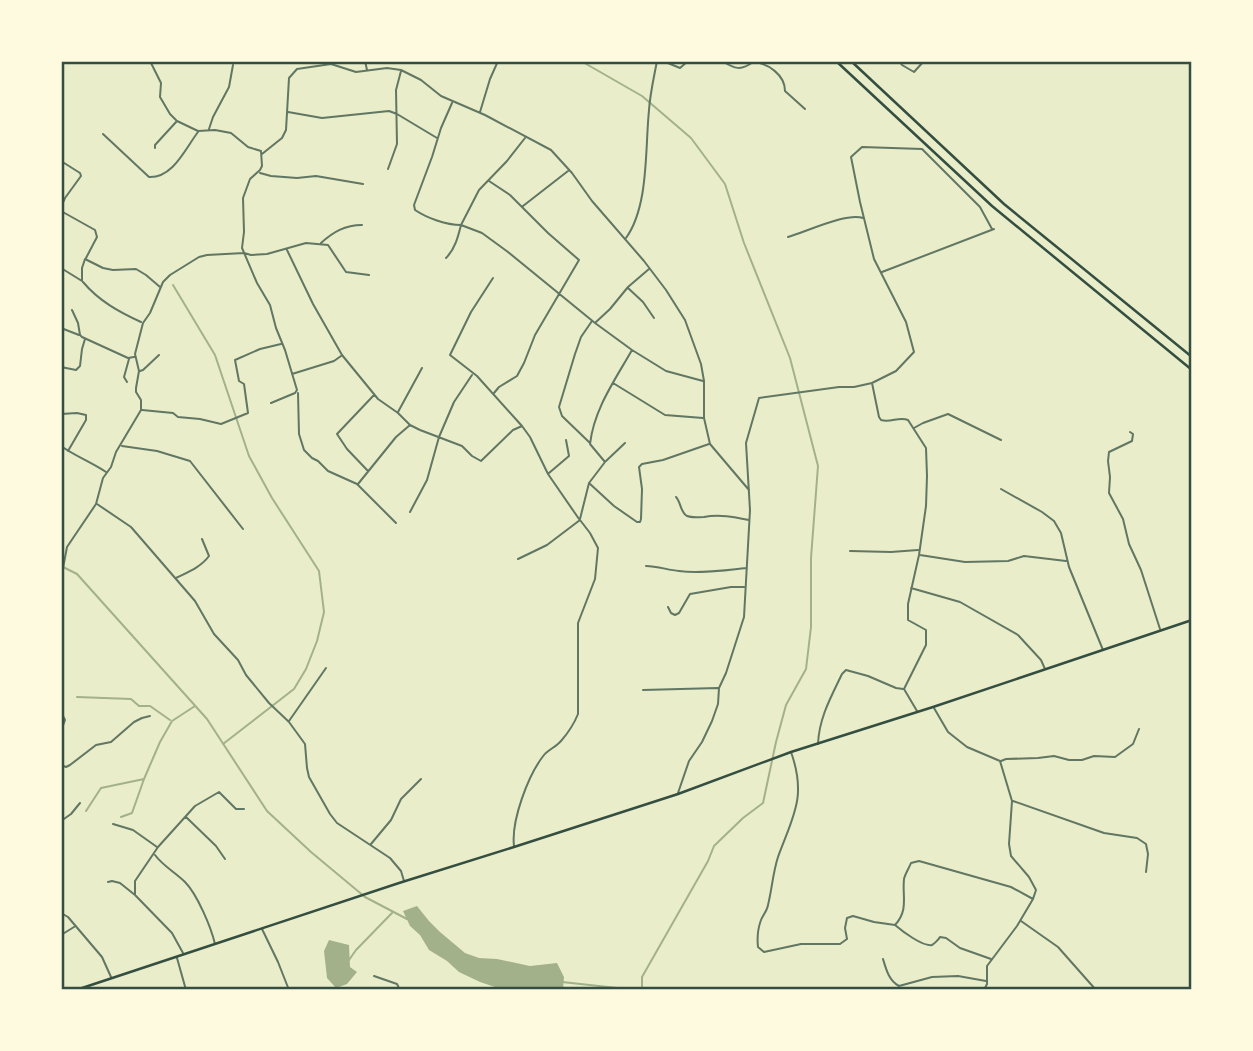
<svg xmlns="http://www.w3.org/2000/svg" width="1253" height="1051" viewBox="0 0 1253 1051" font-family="'Work Sans',sans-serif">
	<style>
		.water { fill: #a3b18a }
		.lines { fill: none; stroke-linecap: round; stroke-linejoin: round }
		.stream { stroke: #a3b18a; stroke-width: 2 }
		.minor { stroke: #617663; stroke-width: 2 }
		.secondary { stroke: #344e41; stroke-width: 2.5 }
		.trunk { stroke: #344e41; stroke-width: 2.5 }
		.neatline { fill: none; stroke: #344e41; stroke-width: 2.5 }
	</style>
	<rect width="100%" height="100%" fill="#e9edc9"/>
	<path class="water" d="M417 906 429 921 440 932 465 953 479 958 497 959 530 966 557 963 564 977 563 990H504L480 982 459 972 447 961 429 950 420 935 410 926 403 911Z
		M329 940 349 945 350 967 357 972 347 984 336 988 327 978 324 951Z"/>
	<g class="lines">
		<path class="stream" d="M581 61 642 96 691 138 725 184 744 243 790 358 818 466 811 558V627L806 669 786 705 776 742 763 803 743 818 714 846 708 861 642 977V990
			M173 285 215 355 249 456 272 498 319 571 324 612 317 641 306 669 294 689 223 744
			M61 566 77 574 207 719 267 811 311 852 365 897 407 919
			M77 697 131 699 139 706H150L170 720
			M86 811 101 788 144 779 160 742 172 721 195 706
			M121 817 132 813 144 779
			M349 960 356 950 392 913
			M562 982 636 990"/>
		<path class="minor" d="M150 61 161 83 160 97 170 114 176 120
			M365 61 367 70
			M663 61 680 68 688 61
			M722 61C735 69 741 71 753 62 768 63 785 75 785 91L805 109
			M899 61 902 65 914 72 924 61
			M288 112 322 118 389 111 397 114 437 138
			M480 112 490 79 498 61
			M209 129 213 117 229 87 233 65
			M103 134 149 177C173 178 185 149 198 132
			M525 138 507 161 479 190 461 225 482 233 508 252 595 323 632 350 666 371 703 381
			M155 148V145L177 121 198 131 215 130 231 133 248 147 261 151 262 166 260 170 250 179 243 198 244 232 242 248 257 283 270 305 276 328 285 350 297 390 295 393 271 403
			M262 154 282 138 286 130 289 78 297 69 331 64 356 72 387 68 401 70 421 80 441 96 485 115 551 150 572 173 592 201 644 261 666 290 685 320 701 364 704 381V418L710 444 749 490
			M61 161 80 173 81 176 65 198 61 207
			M388 169 397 144 396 90 401 71
			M260 173 271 176 297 178 316 176 363 184
			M489 181 510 195 548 233 579 260 535 335 524 363 517 376 499 387 494 393
			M523 206 568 171
			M61 211 95 230 97 237 86 258
			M788 237C806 232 847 212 863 218
			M626 238C649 206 645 149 649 110 650 94 654 77 657 61
			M321 243C333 232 345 225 362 225
			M287 250 313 304 342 355 378 399 398 413 410 425 420 430 462 446 472 456 481 461 513 430 522 426
			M446 258C455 249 458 237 461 225 446 225 427 218 415 210L414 205 432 157 441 128 452 103
			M61 268 82 281V268L85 259 103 268 113 270 136 269 146 275 160 287
			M882 272 994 229
			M493 278 471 312 450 355 477 376 522 426 530 437 548 474 579 519
			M83 282C99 301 119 312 141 322
			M628 288 643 302 654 318
			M72 310 78 323 80 335 82 337 128 358 134 357
			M596 322 610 309 628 287 649 269
			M61 328 79 335
			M61 367 76 370 80 366 82 349 85 339
			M140 371 143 370 159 355
			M292 374 334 361 341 356
			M127 382 124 377 129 359
			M613 383 665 415 703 418
			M298 393 299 434 304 450 312 458 318 461 328 471 357 484 396 523
			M142 410 173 413 178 417 200 419 221 424 248 413 244 384 239 381 235 360 260 349 281 344
			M398 412 422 368
			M61 414 77 413 86 415V420L68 451
			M914 428 923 423 948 414 1001 440
			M1130 432 1133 434 1132 441 1109 452 1108 461 1110 477 1109 493 1123 519 1129 544 1141 570 1160 629
			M590 443 562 416 559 407 575 354 581 337 592 321
			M61 446C75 456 91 462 106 472
			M122 446 157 451 190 461 243 529
			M606 461 625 443
			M368 471 347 449 337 434 374 395
			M549 473 569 456 566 440
			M589 483 614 506 637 522H640L641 519 642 489 639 467 642 464 663 460 709 444
			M358 484 396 437 410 425
			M1001 489 1042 512 1054 521 1061 533 1069 567 1103 650
			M676 497C681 502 680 512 687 516 692 518 698 517 704 517 719 514 734 517 749 520
			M97 504 131 527 195 601 214 634 238 660 246 675 269 703 289 722 305 744 307 768 309 777 330 814 337 823 390 858 401 871 404 881
			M410 512 427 480 439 437 454 402 472 375
			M580 519 589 483 605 462 590 444C594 409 615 380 632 350
			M850 551 891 552 918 550
			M920 555 965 562 1008 561 1024 556 1066 561
			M646 566C657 566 668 570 679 571 701 574 725 570 747 568
			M176 578C188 572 201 567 209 556L202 539
			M61 587 63 568 67 547 96 504 103 478 111 467 116 452 141 410V400L136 392V388L139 371 135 354 143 323 150 313 163 282 170 275 199 257 207 255 244 253 251 255 267 254 306 243 328 245 346 272 369 275
			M911 588 960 602 1018 635 1041 660 1045 669
			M668 607 671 613 675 615 679 613 690 594 731 587H744
			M643 690 718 688
			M934 708 948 732 967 747 1000 761 1012 801 1009 844 1011 856 1029 877 1036 890 1033 899 1017 926 987 966V984L984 990
			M917 711 904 689 926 645V630L908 620V604L919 555 926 506 927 476 926 448 908 420C899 416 891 423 881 420L879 417 872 383 896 371 914 352 906 322 874 259 860 202 851 157 862 147 922 149 980 207 992 229
			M61 712 65 720 61 731
			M289 721 326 668
			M818 744C819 718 831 697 842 674L846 670 868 676 896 688 903 689
			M791 752C807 797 793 816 778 857 773 872 772 889 768 905 767 911 763 915 761 920 758 928 757 938 758 947L764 952 801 944H840L847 939 845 928 847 918 853 916 874 922 895 925C909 910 902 896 904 879 905 874 909 868 911 863L919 861 1011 887 1033 899
			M1001 761 1006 759 1038 758 1054 756 1069 760H1082L1094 756 1115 757 1133 744 1139 729
			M61 765 66 767 70 765 96 745 111 742 134 722 142 718 150 716
			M678 793 689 761 702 742 712 721 718 704 719 688 726 673 744 617 750 510 746 443 759 398 839 387H854L872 383
			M1013 801 1104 833 1137 838 1146 844 1148 854 1146 872
			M186 817 216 846 225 859
			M61 821 71 814 80 803
			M113 824 133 830 157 847
			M371 844 391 820 401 799 421 779
			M514 846C511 821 528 775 544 755 549 749 556 747 561 741 568 733 574 724 578 714V623L595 579 598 548 590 533 580 520 547 545 518 559
			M155 855C163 866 175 872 185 882 197 894 211 927 215 944
			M108 882 112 881 120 883 135 895 172 933 183 953
			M135 895V881L158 847 195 806 219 792 236 809H244
			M61 913 68 917 102 957 111 977
			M1021 921 1058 947 1096 990
			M895 925C902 931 923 947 932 945 934 944 939 939 940 937L946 938 960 948 991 959
			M262 929 278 962 289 990
			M61 935 74 927
			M177 958 186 990
			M883 959C886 969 889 981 899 986L932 977 958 976 986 981
			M374 976 397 984 400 990"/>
		<path class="secondary" d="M76 990 399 883 514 847 678 794 791 752 933 707 1192 620"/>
		<path class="trunk" d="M836 61 992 206 1192 370
			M851 61 1004 204 1192 357"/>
	</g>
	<rect width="1253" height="1051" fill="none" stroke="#fefae0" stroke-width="126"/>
	<rect x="63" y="63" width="1127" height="925" class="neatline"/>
</svg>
